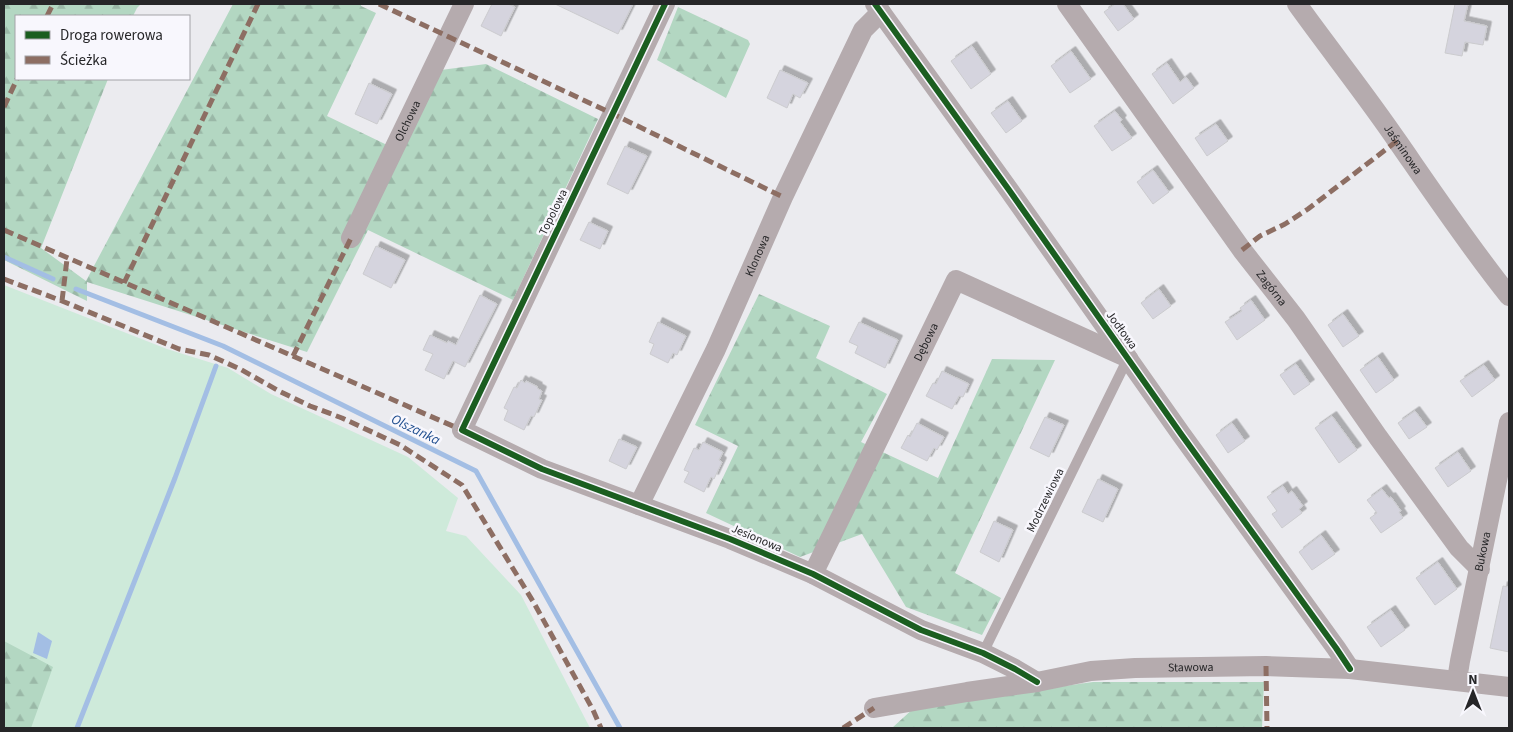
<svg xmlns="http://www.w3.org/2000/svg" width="1513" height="732" viewBox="0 0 1513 732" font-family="'Source Sans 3',sans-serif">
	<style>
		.green { fill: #ceeada }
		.forest { fill: url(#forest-firs) }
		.water { fill: #a3bee4 }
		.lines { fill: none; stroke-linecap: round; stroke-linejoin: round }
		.stream { stroke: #a3bee4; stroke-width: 5 }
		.building { fill: #d5d4de; stroke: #cbcbce; filter: url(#shadow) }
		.lane { stroke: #b5abae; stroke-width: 10 }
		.street { stroke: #b5abae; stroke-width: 20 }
		.quiet { stroke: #8d6e63; stroke-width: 5; stroke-dasharray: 10 5; stroke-linecap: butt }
		.cycleway-casing { stroke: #f8f7fd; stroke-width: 9 }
		.cycleway { stroke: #1b5e20; stroke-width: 6 }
		.labels { text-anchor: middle; stroke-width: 5; stroke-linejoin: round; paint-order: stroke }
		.street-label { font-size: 12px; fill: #262628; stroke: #f8f7fd }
		.water-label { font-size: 14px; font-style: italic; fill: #1d4c8d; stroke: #f8f7fd }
	</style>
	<defs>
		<pattern id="forest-firs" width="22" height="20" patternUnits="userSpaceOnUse" patternTransform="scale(1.25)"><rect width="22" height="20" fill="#b3d7c2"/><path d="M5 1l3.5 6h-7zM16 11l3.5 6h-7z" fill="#9ab8a7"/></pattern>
		<filter id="shadow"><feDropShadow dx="4.5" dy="-4.5" stdDeviation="0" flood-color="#0004"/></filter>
	</defs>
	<rect width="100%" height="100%" fill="#ebebef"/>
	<path class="green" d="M4 285 167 349 228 368 271 394 408 457 458 498 446 531 466 536 521 595 590 728H4Z"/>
	<path class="forest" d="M4 4H141L137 8 133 16H16V79H108L41 248 86 281 233 4H361V6L376 13 327 116 385 144 402 151 441 70 486 64 598 119 513 300 368 230 307 352 87 282V301L4 260Z
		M678 7 748 40 750 44 726 98 657 60Z
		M759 294 830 326 816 358 887 394 861 442 938 478 992 359 1055 360 955 573 1001 598 982 635 906 607 862 534 800 557 706 513 738 446 695 425Z
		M4 641 53 667 31 728H4Z
		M1093 682H1264L1262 728H892L915 707Z"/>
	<path class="water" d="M38 632 52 641 47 659 33 653Z"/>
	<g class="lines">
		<path class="stream" d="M4 257 53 279
			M76 289 223 346 476 471 620 728
			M77 728 175 478 216 366"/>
	</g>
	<path class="building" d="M492 4H508L515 7 501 36 481 26Z
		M555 4H633L618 34Z
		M1115 4H1123L1134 19 1118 31 1104 12Z
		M1455 4H1468L1464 21 1487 26 1483 45 1465 42 1462 56 1445 53Z
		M972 46 991 74 971 89 951 61Z
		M1071 51 1091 79 1070 93 1051 66Z
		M1167 63 1180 82 1186 77 1194 88 1173 104 1152 74Z
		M780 70 808 83 800 98 793 94 787 108 767 98Z
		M369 83 392 94 377 124 355 114Z
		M1008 101 1022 121 1006 133 991 113Z
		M1115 111 1122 120 1120 122 1132 138 1112 151 1094 126Z
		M1216 124 1228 141 1207 156 1195 138Z
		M625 146 647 156 628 194 607 184Z
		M1153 170 1169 192 1153 204 1137 182Z
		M589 222 608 231 600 249 580 240Z
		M376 246 405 260 391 288 363 274Z
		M1159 289 1171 306 1153 319 1141 303Z
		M480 295 497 304 465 367 453 361 444 379 425 370 433 354 423 350 430 335 447 343 448 341 456 345Z
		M1251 300 1265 320 1237 340 1225 322 1242 311 1240 308Z
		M1343 314 1359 336 1343 347 1328 325Z
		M658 322 686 336 677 355 673 353 668 363 650 354 654 344 649 342Z
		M859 322 898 340 885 368 855 353 858 346 849 342Z
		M1378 357 1394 380 1376 393 1360 370Z
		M1296 364 1310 384 1294 395 1280 375Z
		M1484 365 1495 380 1472 397 1460 381Z
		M942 371 969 384 963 397 959 396 952 409 926 396 933 383 936 384Z
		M521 380 525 383 526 381 538 387 537 388 542 391 539 399 542 400 534 417 531 416 524 430 504 420 508 410 504 408 514 387 517 388Z
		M1415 411 1427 427 1409 439 1398 423Z
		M1332 416 1357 450 1339 463 1315 428Z
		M1045 417 1064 425 1049 457 1030 448Z
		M917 423 944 437 937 450 934 448 927 461 901 448 908 435 910 437Z
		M1232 423 1245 441 1228 453 1216 435Z
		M619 439 637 447 626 469 609 461Z
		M703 442 723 452 719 460 722 462 714 479 711 477 704 492 684 482 689 472 684 470 694 448 699 450Z
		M1458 452 1471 471 1448 487 1435 468Z
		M1098 479 1118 489 1103 522 1082 512Z
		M1283 486 1288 494 1292 491 1303 506 1299 509 1302 513 1282 528 1272 514 1277 511 1267 497Z
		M1382 489 1389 498 1391 497 1401 511 1399 512 1403 518 1381 533 1370 518 1377 513 1367 500Z
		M994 521 1013 530 999 562 980 552Z
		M1321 535 1335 554 1312 570 1299 552Z
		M1438 562 1457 589 1435 605 1416 578Z
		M1503 586 1509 587V652L1490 648Z
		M1391 610 1405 630 1381 647 1367 627Z"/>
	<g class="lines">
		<path class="lane" d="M983 653 1128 358"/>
		<g class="street">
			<path d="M665 4 462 430 542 469 730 539 813 574 921 630 983 653 1015 669 1037 682"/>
			<path d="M875 4 1009 190 1181 434 1336 648 1350 669"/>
			<path id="s1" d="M1067 4 1242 250 1296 319 1378 437 1459 548 1480 569"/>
			<path id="s2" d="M1297 4C1330 50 1366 95 1398 142 1434 194 1469 246 1509 296"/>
			<path id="s3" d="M351 238 464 4"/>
			<path id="s4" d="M639 505 716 349 783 197 863 30 881 12"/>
			<path id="s5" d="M813 574 956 280 1128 358"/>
			<path id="s6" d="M1457 680 1460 661 1509 422"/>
			<path id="s7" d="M874 708 967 692 1037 682 1091 671 1135 668 1266 666 1350 669 1509 687"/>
		</g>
		<path class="quiet" d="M379 4 613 114 783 197
			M47 16 53 4
			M4 107 17 79
			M4 230 462 430
			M1242 250 1260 236 1285 224 1308 209 1397 141
			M4 279 62 301 179 349 209 355 240 369 279 391 310 406 342 418 400 445 462 485 534 603 593 710 601 728
			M124 283 258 4
			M62 301 67 259
			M293 356 351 238
			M1266 666 1267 728
			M843 728 874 708"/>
		<g class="cycleway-casing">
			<path id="cycleway" d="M665 4 462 430 542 469 730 539 813 574 921 630 983 653 1015 669 1037 682
				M875 4 1009 190 1181 434 1336 648 1350 669"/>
		</g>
		<use href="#cycleway" class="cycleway"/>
	</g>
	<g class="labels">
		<g class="street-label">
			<text dy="4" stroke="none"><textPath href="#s3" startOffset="130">Olchowa</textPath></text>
			<text dy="4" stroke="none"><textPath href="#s2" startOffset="180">Jaśminowa</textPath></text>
			<text transform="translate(553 212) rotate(-64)" y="4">Topolowa</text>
			<text dy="4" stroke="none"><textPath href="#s4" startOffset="276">Klonowa</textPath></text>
			<text dy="4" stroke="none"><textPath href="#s1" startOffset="350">Zagórna</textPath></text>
			<text transform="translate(1122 330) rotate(54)" y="4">Jodłowa</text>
			<text dy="4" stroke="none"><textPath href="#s5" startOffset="258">Dębowa</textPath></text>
			<text transform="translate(1045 500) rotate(-64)" y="4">Modrzewiowa</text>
			<text transform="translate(757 538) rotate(23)" y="4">Jesionowa</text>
			<text dy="4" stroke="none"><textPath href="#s6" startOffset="131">Bukowa</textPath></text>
			<text dy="4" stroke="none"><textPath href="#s7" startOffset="320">Stawowa</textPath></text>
		</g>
		<g class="water-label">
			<text transform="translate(416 429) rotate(26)" y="5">Olszanka</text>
		</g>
	</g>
	<rect width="1513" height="732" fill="none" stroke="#262628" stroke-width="10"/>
	<rect x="15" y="15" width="175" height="65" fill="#f8f7fd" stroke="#a4a3a8"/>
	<rect x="25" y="31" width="25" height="8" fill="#1b5e20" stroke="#a4a3a8"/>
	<text x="60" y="40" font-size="15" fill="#262628">Droga rowerowa</text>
	<rect x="25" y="56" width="25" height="8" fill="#8d6e63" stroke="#a4a3a8"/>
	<text x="60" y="65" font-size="15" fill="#262628">Ścieżka</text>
	<g transform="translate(1473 692)" stroke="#f8f7fd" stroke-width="4" paint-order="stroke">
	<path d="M0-4L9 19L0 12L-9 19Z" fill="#262628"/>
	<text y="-8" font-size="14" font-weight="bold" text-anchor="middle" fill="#262628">N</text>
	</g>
</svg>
